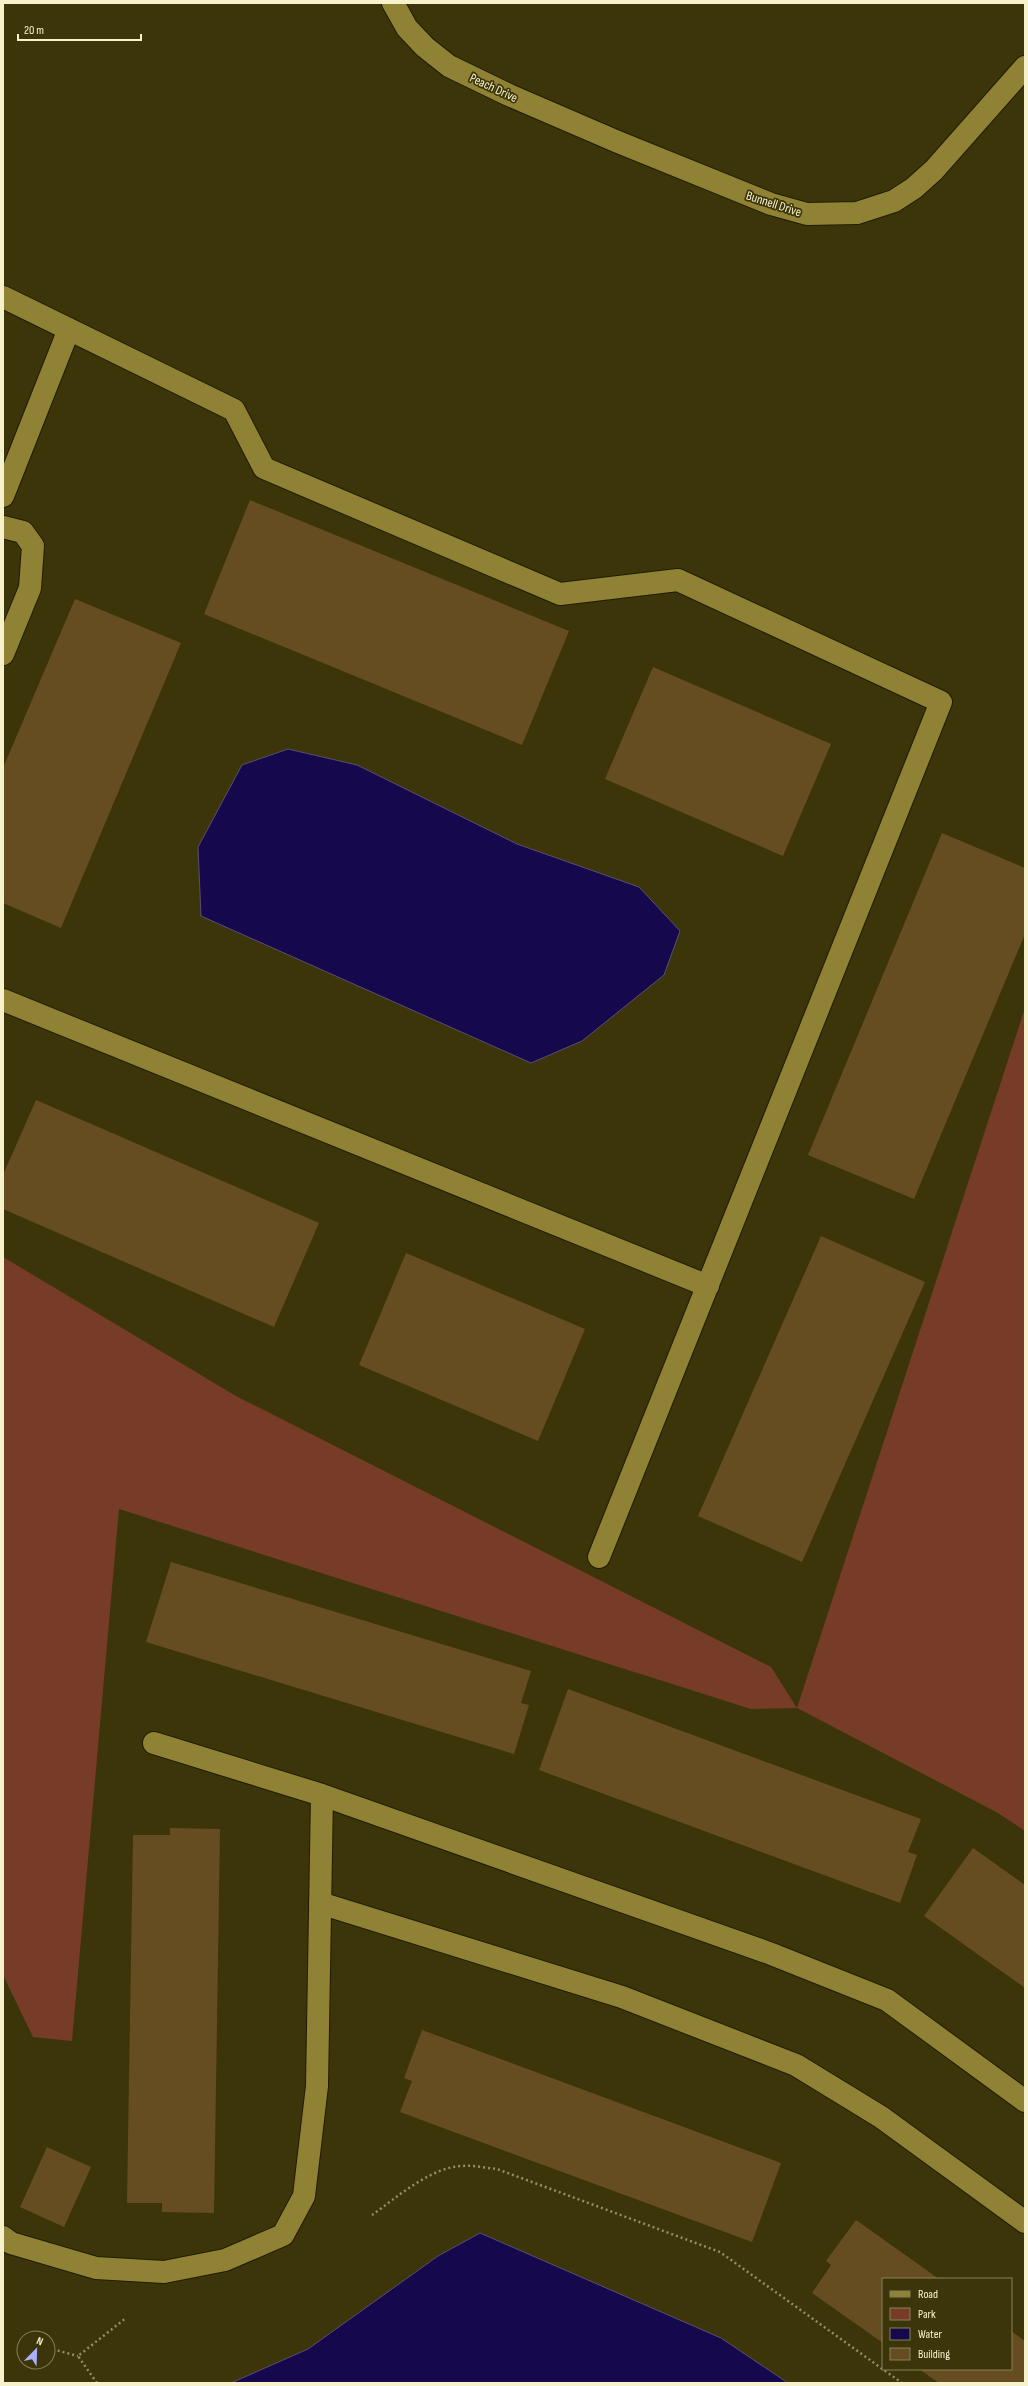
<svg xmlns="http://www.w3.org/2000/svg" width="1028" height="2386" viewBox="0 0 1028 2386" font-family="'Sofia Sans Condensed',sans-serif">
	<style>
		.green { fill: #763c27 }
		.water { fill: #16084d; stroke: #5a4e73 }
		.building { fill: #664d21 }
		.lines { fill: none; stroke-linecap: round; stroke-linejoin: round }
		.minor-casing { stroke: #201c04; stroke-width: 24 }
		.path { stroke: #948e65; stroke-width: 2.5; stroke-dasharray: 2 3; stroke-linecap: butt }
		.minor { stroke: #8f8234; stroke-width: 22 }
		.labels { text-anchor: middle; stroke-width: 3.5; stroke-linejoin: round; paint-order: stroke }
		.street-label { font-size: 13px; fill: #f8f2cc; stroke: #3c350a }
	</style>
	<rect width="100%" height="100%" fill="#3c350a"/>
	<path class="green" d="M1025 1008V1831L998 1813 797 1708 751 1709 119 1509 72 2041 33 2037 3 1975V1257L236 1396 771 1667 797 1708Z"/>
	<path class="water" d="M288 749 357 765 517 844 639 887 680 931 664 975 582 1041 531 1063 201 916 198 847 242 765Z
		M480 2233 721 2338 788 2383H231L308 2349 438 2256Z"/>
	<path class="building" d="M250 500 569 631 522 745 204 614Z
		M75 599 181 643 61 928 3 903V768Z
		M653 667 831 744 783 856 605 779Z
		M942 833 1025 868V934L914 1199 808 1155Z
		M36 1100 319 1223 274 1327 3 1209V1175Z
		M821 1236 925 1282 802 1562 698 1516Z
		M406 1253 585 1329 538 1441 359 1365Z
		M171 1562 531 1671 521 1703 529 1705 514 1754 146 1642Z
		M568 1689 921 1819 908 1852 917 1855 900 1903 539 1770Z
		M170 1828 220 1829 214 2213 162 2212V2203H127L133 1835H170Z
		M973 1848 1025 1885V1988L924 1916Z
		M422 2030 781 2163 752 2242 400 2112 412 2081 404 2078Z
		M47 2147 91 2167 64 2227 20 2207Z
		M856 2220 939 2279H883V2343L812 2293 831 2265 826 2261Z
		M1011 2331 1025 2341V2383H939L919 2369H1011Z"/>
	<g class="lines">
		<g class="minor-casing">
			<path id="minor" d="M393 3 407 28 425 47 449 66 509 95 618 142 771 204 807 214 857 213 894 201 914 188 934 170 1025 67
				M3 297 234 410 264 468 560 594 678 580 941 702 599 1557
				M3 496 69 329
				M3 527 23 532 33 546 30 588 3 654
				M3 1000 708 1286
				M154 1743 322 1795 769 1953 887 2000 1025 2101
				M320 1903 622 1997 796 2065 881 2117 1025 2222
				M3 2237 11 2243 96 2268 164 2272 225 2260 283 2235 304 2196 317 2086 322 1795"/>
		</g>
		<path class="path" d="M372 2215C396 2198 432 2166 463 2166 474 2165 486 2168 497 2169L720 2252 902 2383
			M48 2348 78 2356
			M97 2383 78 2356 126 2318"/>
		<use href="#minor" class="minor"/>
	</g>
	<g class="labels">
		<g class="street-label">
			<text transform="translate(494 87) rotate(25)" y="5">Peach Drive</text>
			<text transform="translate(774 203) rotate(18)" y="5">Bunnell Drive</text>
		</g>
	</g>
	<rect width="1028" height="2386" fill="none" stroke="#f8f2cc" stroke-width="8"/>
	<rect x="882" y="2278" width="130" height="92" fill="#3c350a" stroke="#878158"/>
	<rect x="890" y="2291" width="20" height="6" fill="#8f8234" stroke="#878158"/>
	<text x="918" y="2298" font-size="12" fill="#f8f2cc">Road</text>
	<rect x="890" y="2308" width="20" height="12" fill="#763c27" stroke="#878158"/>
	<text x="918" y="2318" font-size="12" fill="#f8f2cc">Park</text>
	<rect x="890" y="2328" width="20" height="12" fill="#16084d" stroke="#878158"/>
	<text x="918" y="2338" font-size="12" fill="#f8f2cc">Water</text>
	<rect x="890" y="2348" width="20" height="12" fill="#664d21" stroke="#878158"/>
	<text x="918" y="2358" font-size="12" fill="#f8f2cc">Building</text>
	<g transform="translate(36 2350) rotate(23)"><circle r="19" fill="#3c350a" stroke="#878158"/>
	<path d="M0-3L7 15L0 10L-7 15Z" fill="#aab0fb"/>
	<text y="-6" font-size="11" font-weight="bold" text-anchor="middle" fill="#f8f2cc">N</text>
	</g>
	<path d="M18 34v6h123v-6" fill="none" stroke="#f8f2cc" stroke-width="2"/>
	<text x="24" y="34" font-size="12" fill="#f8f2cc" stroke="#3c350a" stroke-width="3" paint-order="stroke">20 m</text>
</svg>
